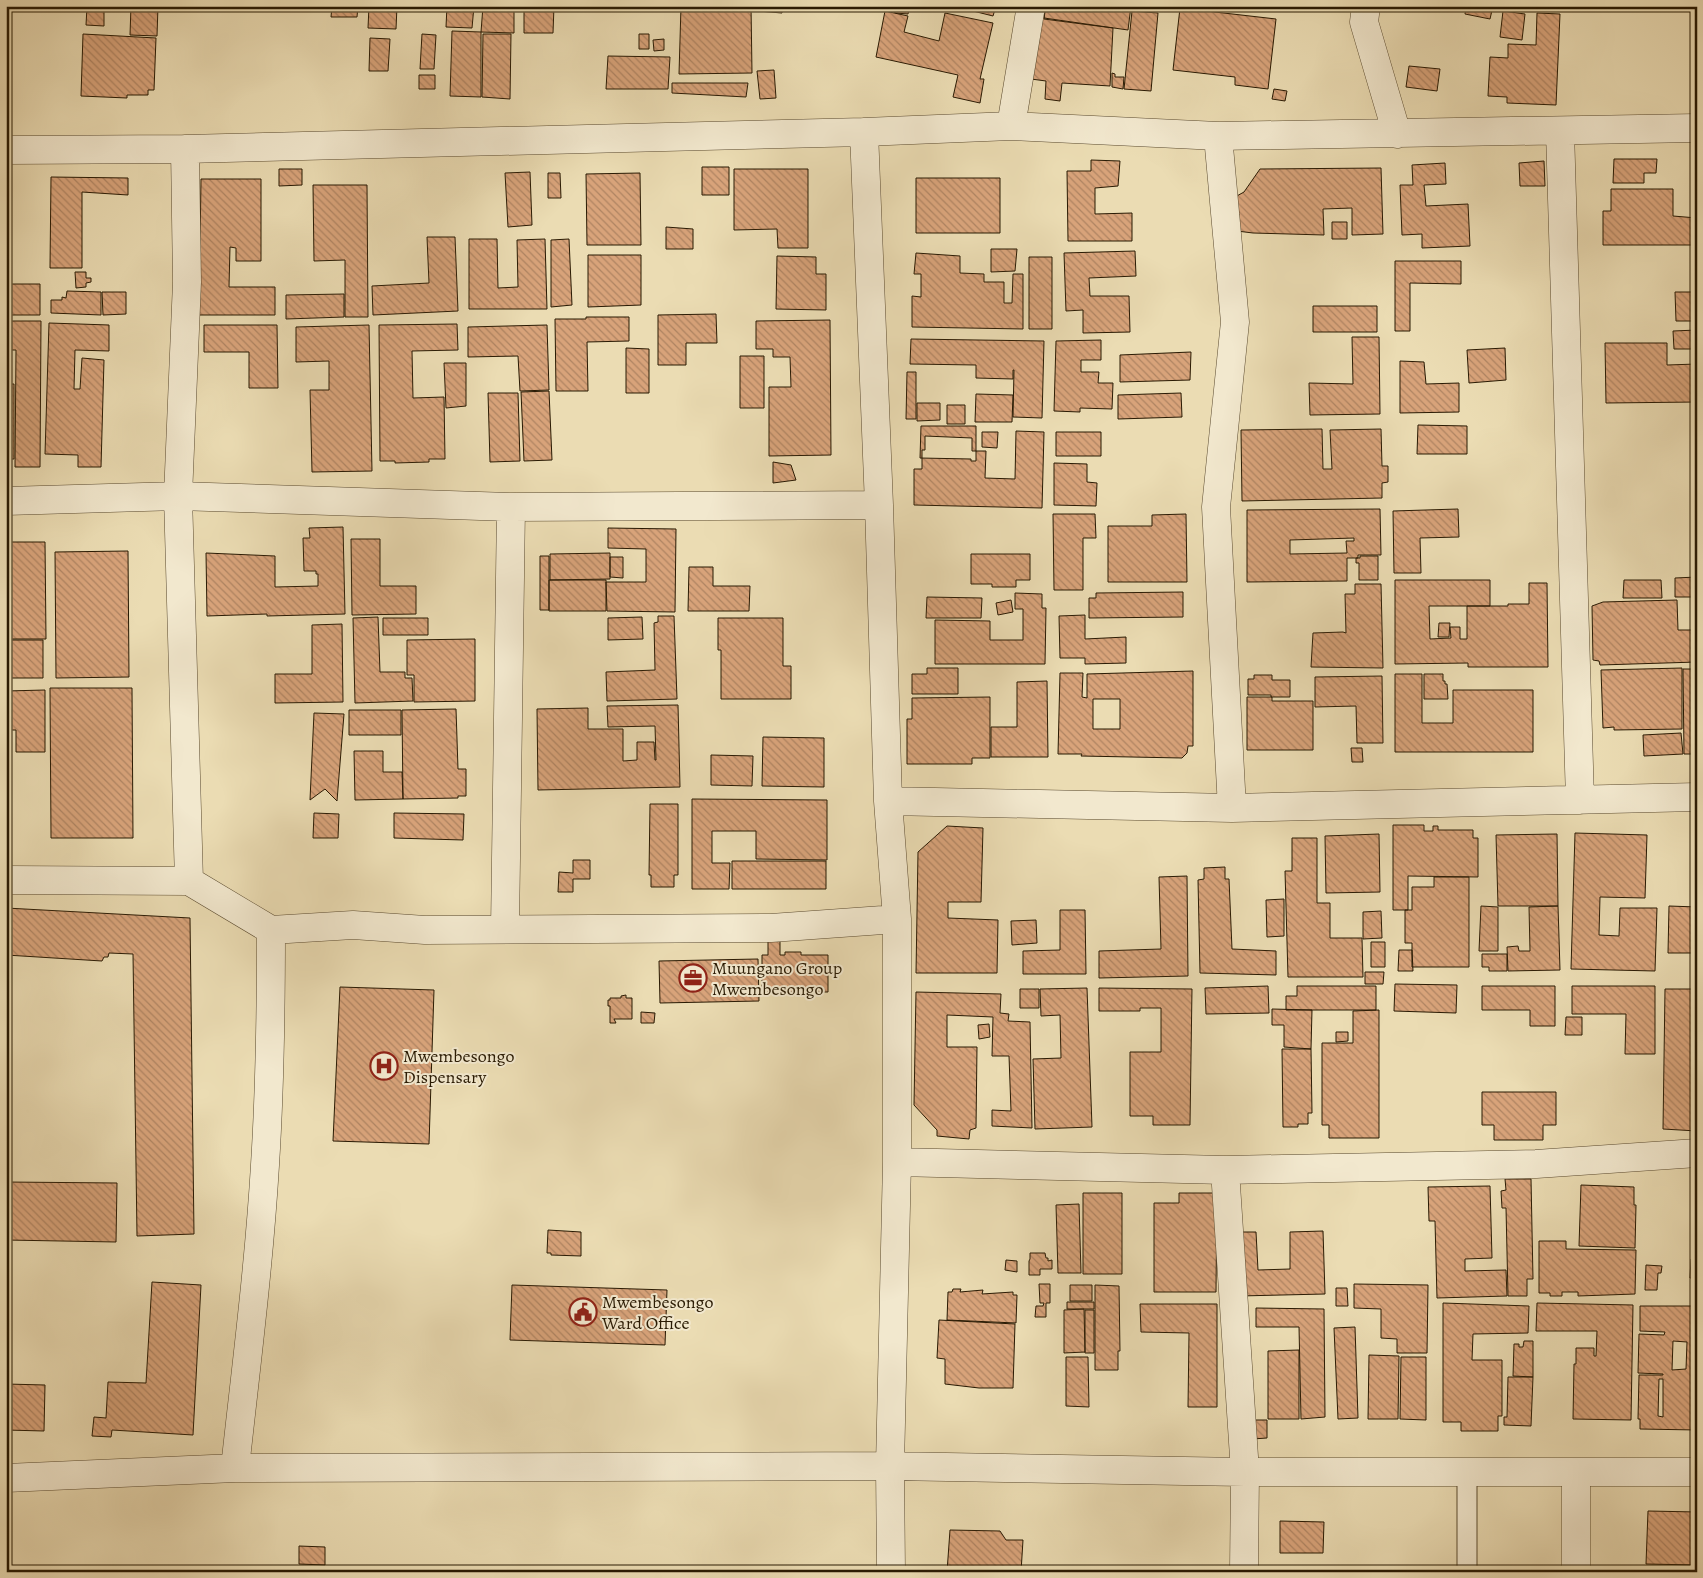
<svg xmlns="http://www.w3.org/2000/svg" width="1703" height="1578" viewBox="0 0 1703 1578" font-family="Alegreya,serif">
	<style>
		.building { fill: url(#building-back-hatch); stroke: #291a03; fill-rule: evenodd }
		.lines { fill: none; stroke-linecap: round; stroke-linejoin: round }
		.service-casing { stroke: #5a4a2f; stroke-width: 21 }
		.minor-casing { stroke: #5a4a2f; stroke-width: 29 }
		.service { stroke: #f2e8ce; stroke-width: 19 }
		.minor { stroke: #f2e8ce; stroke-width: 28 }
		.labels { text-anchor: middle; stroke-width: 4; stroke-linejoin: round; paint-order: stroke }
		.poi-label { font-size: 18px; fill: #291a03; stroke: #f2e8ce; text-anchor: start }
	</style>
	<defs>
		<pattern id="building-back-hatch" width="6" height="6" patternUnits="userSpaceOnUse" patternTransform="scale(1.25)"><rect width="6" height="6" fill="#d8a37a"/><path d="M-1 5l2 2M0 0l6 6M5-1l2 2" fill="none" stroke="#af8462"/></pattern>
	</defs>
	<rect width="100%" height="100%" fill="#ebdcb3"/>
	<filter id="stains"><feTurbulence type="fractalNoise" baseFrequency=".004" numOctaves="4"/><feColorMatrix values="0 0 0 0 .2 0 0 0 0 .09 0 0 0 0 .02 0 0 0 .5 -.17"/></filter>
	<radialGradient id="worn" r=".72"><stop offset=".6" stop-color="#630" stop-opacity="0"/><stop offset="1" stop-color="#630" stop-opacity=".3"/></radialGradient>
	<path class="building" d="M131 6H158L157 36 130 35Z
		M332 6H358L357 17H331Z
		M369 6H397L396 29 368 28Z
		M447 6H474L472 28 446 27Z
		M483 6H514V33L481 32Z
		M524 6H554L553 33H524Z
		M681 6H751L752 73 679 74Z
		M758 6H782V13L758 11Z
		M886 6H910L908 14 896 13 885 8Z
		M953 6H996L993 16Z
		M1046 6H1131L1128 30 1044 18Z
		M1466 6H1493L1490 19 1465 14Z
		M87 7 104 8V26L86 25Z
		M1180 8 1276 19 1268 89 1235 85V77L1173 70Z
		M885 11 908 16 904 32 939 41 945 13 993 23 980 79H984L980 103 953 97 958 75 876 57Z
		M1034 11H1044V19L1113 28 1110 86 1062 83 1060 101 1045 99 1046 81 1031 79Z
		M1132 11 1158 13 1151 91 1124 89Z
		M1503 11 1525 14 1522 40 1500 37Z
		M1537 13 1560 14 1556 105 1507 103V97L1488 96 1490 57 1508 58V44L1536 45Z
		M452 31 481 32V97L450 96Z
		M83 34 156 38 154 90H148V95H127V98L81 96Z
		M422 34 436 35 434 69H420Z
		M483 34H511L510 99 482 97Z
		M639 34H649V49H639Z
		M370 38 390 39 388 71H369Z
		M664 39V50L654 51 653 40Z
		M608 56 670 57 668 89H606Z
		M1409 66 1440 69 1437 91 1406 87Z
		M774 70 776 98 760 99 757 71Z
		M1112 73 1115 74V77H1124L1123 89 1112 87Z
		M419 75H435V89H419Z
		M672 83H748L746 97 672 93Z
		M1274 89 1287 91 1285 101 1272 99Z
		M1614 159H1657L1656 173H1644V183H1613Z
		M1091 160 1120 161 1118 186 1095 188V214L1132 213V241H1068L1067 171H1091Z
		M1544 161 1545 186H1520L1519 163Z
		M1445 163 1446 184 1424 185 1426 206 1468 204 1470 246 1422 248V234L1402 235 1400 185H1413L1412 165Z
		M702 167H729V195H702Z
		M1381 168 1383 234 1352 235V208L1323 209 1324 235 1253 233 1237 231 1239 214H1234L1235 197 1244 192 1260 169Z
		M279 169H302V185L279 186Z
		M734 169H808V248H778L777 229 734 230Z
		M530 172 532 225 508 227 505 173Z
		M548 173H560L561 198H548Z
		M640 173 641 245H587L586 174Z
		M51 177 128 178V195L82 192V268H50Z
		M916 178H1000V233H916Z
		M201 179H261V261H236V248L230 247 229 287H275V315H199Z
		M313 185H367L368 317H345V260L314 261Z
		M1611 189H1673V216L1697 218V245H1603V211H1611Z
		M1332 222H1347V239H1332Z
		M666 227 693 229V249H666Z
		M427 237H455L458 311 373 315 372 286 429 283Z
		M469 239H497L498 288 518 287 517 240 545 239 547 309H469Z
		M569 239 572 305 551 307V240Z
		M991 249H1017L1015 271 991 272Z
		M1135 251 1136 276 1089 278 1090 296H1129L1130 332 1083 333V310L1066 311 1064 253Z
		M916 253 960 256V273L984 274V282H1004V303H1012L1013 274H1023V329L912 327V296L921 297V274H914Z
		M588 255H641V305L588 307Z
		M777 256 816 257V274H826V310L776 309Z
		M1029 257H1052V329H1029Z
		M1395 261H1461V284L1410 283V331H1395Z
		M75 272H86V278H91V282L86 283V287L76 288Z
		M6 284H40V315H6Z
		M67 291 101 292V315L51 313V300H62V297L66 298Z
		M102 292H126V314L103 315Z
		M1675 292H1697V321H1676Z
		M344 294V317L286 319V295Z
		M1313 306H1377V332H1313Z
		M716 314 717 343H686V365H658V315Z
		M586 317H629V341L587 342 588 391H556L555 319H586Z
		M830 320 831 455 769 456V387H791L790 357H773V349H756V321Z
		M6 321H41L40 467H15L16 350H6Z
		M49 323 109 325V351L75 350 74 389H80L82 358 104 360 101 467H78V455L45 454Z
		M457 324 458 350 412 351 413 398 444 397 445 459H429V462L395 463V461H380L379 325Z
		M204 325H277L278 388H249V352H204Z
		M369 325 372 471 312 472 310 390H329V361L296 362V327Z
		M547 325 549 390 520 391 518 356 468 357V327Z
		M1697 330V349H1674L1673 331Z
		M1352 337H1379L1380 414 1310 415 1309 383 1353 384Z
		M911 339 1044 341 1042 418 1013 417 1014 370H1013V379L976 378V365L910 364Z
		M1101 340V360H1081V372H1099L1098 383H1113L1112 409 1080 408V412L1054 411 1056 341Z
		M1605 343H1667V365L1697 364V402L1606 403Z
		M626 348 649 349V393H626Z
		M1505 348 1506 380 1469 383 1467 350Z
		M1191 352 1190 380 1120 382V355Z
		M740 356H764V408H740Z
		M1400 361 1424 362 1426 384 1459 383V412L1400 413Z
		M444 363H466V406L446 408Z
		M907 372H916V419H906Z
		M6 384H14V459H6Z
		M549 391 552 460 524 461 521 392Z
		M488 393H518L520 461 490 462Z
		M1181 393 1182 417 1118 419V395Z
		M976 394 1013 395 1012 422H975Z
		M917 403H940V420L917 421Z
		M947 405H965V424H947Z
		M1418 425 1467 426V454H1417Z
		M921 426H976V461H971V459L920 458Z
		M1322 429 1323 469H1332L1330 430 1381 429 1382 466H1388V482L1382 483V498L1242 501 1241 430Z
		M1016 431 1044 432 1042 508 914 505V469H922V450H925V436L972 438V451H986L985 478 1015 479Z
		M982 432H998L997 448 982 447Z
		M1056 432H1101V456H1056Z
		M773 462 791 465 796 480 773 483Z
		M1054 463 1087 464V482L1097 483 1096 506 1054 505Z
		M1692 464H1697V489H1692Z
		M1380 509 1381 555H1358V558H1347V581L1247 582V510ZM1354 538V541H1346L1347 553 1290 554V540Z
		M1458 509 1459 537 1420 538 1421 573H1394L1393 511Z
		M1053 514H1095L1096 538H1083V590H1054Z
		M1186 514 1187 582H1108V526H1152V515Z
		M343 527 345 614 267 616V614L207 616 206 553 275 556V587L318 586V574H316V571H304L303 538H310L309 528Z
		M608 528 676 529 675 612 607 611 606 582H646V549L608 548Z
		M351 539H380V586H416V614L352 615Z
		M6 542H45L46 639H6Z
		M128 551 129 677 56 678 55 552Z
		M610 553V579L550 580V554Z
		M971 554H1030V580H1016V587H992V584H971Z
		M540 556H549V610H540Z
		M1360 556H1378V580H1359V563H1356V558H1360Z
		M610 557H623V578L610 577Z
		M689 567H713V586H750L749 611H688Z
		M1697 577V597H1675V578Z
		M549 580H606V611H549Z
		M1395 580H1490V606H1429L1430 639 1451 638 1450 627H1460V639H1467V606H1508V604H1529V583H1547L1548 667H1468V663L1395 664Z
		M1624 580H1661L1662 598H1623Z
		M1355 584H1381L1383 668 1311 667 1313 633 1343 632 1346 633 1345 594H1355Z
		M1183 592V617L1089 618V598H1096V593Z
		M1015 593 1042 594V608H1046L1045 664H935V620L990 621V640H1023V609H1015Z
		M927 597 982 598 981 618H926Z
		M1011 600 1013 612 998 615 996 603Z
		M1677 600 1678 630H1697V662L1600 665 1599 661 1593 660 1592 606 1603 602Z
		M1085 615V639L1126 637V663L1085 664V658H1060L1059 616Z
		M658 616H674L677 699 607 701 606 672 655 670 654 623 658 622Z
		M378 617 380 672H405V678H412L413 701 355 703 353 618Z
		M642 617 643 639 608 640V618Z
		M383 618H428V635H383Z
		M718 618H783V666H791V699H721V650H718Z
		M1439 623H1450L1449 637H1438Z
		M342 624 343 702 275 703V674H312V625Z
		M475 639V701L414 702V675H407V640Z
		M6 640H43V678H6Z
		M927 668H958V694H912V674H927Z
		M1682 668V729L1614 730V727L1603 728 1601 670Z
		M1683 669H1697V754H1684Z
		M1193 671V746H1188L1187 753 1182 758 1081 756 1082 754H1058L1060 673H1083L1082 697 1087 698V674ZM1093 699H1120V729H1093Z
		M1395 674H1422V723H1453V690H1533V752H1395Z
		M1424 674H1443V681H1445V684H1447L1448 699H1424Z
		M1254 675H1272V680H1290V697H1271V695H1248V679H1254Z
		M1382 676 1383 743H1357L1356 706 1315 707V677Z
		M1047 681 1048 757H991V727H1017V682Z
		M50 688H132L133 838H51Z
		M45 690V752H16V730H6V691Z
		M990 697V758H972V764H907V719H912V698Z
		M1247 697H1272V701H1313V750H1247Z
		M678 705 680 787 538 790 537 709 588 708V729H623V761L637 760V742H654L655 760H656L655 726 608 727 607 706Z
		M456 709 458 769H466V796H458V798L403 799 402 710Z
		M349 710H401V735H349Z
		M314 713 344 714 337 801 325 789 310 800Z
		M1681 733 1683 754 1644 756 1643 735Z
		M763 737 824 738V787L762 786Z
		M1351 748H1362L1363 762H1352Z
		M354 751H383V772H402L403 799 355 800Z
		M711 755 753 756 752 786 711 785Z
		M692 799 827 800V860L756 859V831H712V863H730L729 889H692Z
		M650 804H678V875H674V887H651V875H649Z
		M314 813 339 814 338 838H313Z
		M394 813 464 814 463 840 394 838Z
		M1393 825H1424V831H1433V826H1438V830H1473V838H1478V877L1408 876V910H1393Z
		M947 826 983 828 981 902H948V918L998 920 997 973H916L918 852Z
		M1575 833 1647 835 1645 898 1600 897 1599 935 1619 936 1620 908H1657L1655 971 1571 969Z
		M1379 834 1380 892 1326 893 1325 836Z
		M1557 834 1558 906H1498L1496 835Z
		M1292 838H1317V903H1330V938H1362L1363 977H1288L1285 871H1292Z
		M573 860H590V879H573V892H558L559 872 573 873Z
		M732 861H826V889H732Z
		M1225 867V879H1229L1232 949 1276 951V975L1200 973 1198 880 1204 879V868Z
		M1187 876 1188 976 1099 978V951L1161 949 1159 877Z
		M1434 877H1469V967H1412V943H1405V910H1412V887H1434Z
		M1284 899V936L1267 937 1266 900Z
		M1481 906 1498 907V951H1479Z
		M1558 906 1560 970 1508 971 1507 947 1518 946 1519 951H1530L1529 907Z
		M1669 906 1697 907V953H1668Z
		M6 908 190 918 194 1234 137 1236 133 954 109 953 108 957H104L102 961 6 955Z
		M1060 910H1085L1086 974H1023V951L1060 950Z
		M1381 911 1382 938 1363 939V912Z
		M1036 920 1037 943 1012 945 1011 921Z
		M768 939H780V955H785V952H801V955H828V992H762V955H768Z
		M1371 942H1385V967H1371Z
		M1399 950H1412L1413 971H1398Z
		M1482 954H1507V971H1489V967H1482Z
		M758 959 759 1001 660 1003 659 961Z
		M1365 972H1384L1383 984H1365Z
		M1395 984 1457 985 1456 1013 1394 1011Z
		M1268 986 1269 1013 1206 1014 1205 988Z
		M1297 986H1376V1010H1286V996H1297Z
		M1482 986H1555V1026H1530V1010H1482Z
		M1572 986H1655V1054H1625L1626 1014H1572Z
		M340 987 434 990 429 1144 333 1141Z
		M1087 988 1092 1127 1035 1129 1033 1059 1061 1058 1060 1015 1041 1016 1040 989Z
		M1099 988 1192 989 1190 1125H1153V1116H1130V1052H1161V1008H1140V1011H1099Z
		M1020 989H1039V1008H1020Z
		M1665 989H1697V1020H1695L1694 1054H1697V1131L1663 1129Z
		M916 992 1001 994 1000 1013 1009 1014 1008 1021 1030 1022 1032 1128 992 1126V1110L1011 1111 1009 1056H992L993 1017 947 1015V1047H977L976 1128 970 1130 969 1139 937 1136V1130L914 1105Z
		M626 995V998H632V1019H614L616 1023H610V1006H608V1000H610V998H621V996Z
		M1272 1009 1312 1010 1311 1049 1284 1047V1025H1272Z
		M1379 1010V1138H1329V1125H1322V1043H1353V1011Z
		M641 1012 655 1013 654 1023H641Z
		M1566 1017H1582V1035H1565Z
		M989 1024 990 1037 979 1039 978 1025Z
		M1336 1032H1348V1041L1336 1042Z
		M1282 1049H1311L1312 1113H1308V1124H1298V1127H1283Z
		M1482 1092H1556V1125H1543V1140H1494V1125H1482Z
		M1505 1179H1531L1533 1279H1527V1296H1508L1506 1208H1502L1501 1191 1506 1190Z
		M6 1182 117 1183 116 1242 6 1240Z
		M1581 1185 1634 1187V1205H1636L1635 1248 1579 1246Z
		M1490 1186 1492 1258 1465 1259V1271L1506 1270 1507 1296 1437 1298 1435 1221H1429L1428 1187Z
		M1083 1193H1122V1274H1083Z
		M1179 1193H1217L1216 1292H1154V1203H1179Z
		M1079 1204 1081 1273H1058L1056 1205Z
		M548 1230 581 1232V1256L551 1255V1253H547Z
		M1323 1231 1325 1294 1239 1296 1234 1232H1256L1258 1270 1290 1269V1232Z
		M1539 1241H1566V1249L1636 1250 1635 1294 1578 1296V1292H1562V1296H1550V1293H1539Z
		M1030 1253H1045L1046 1258H1048V1261L1052 1260V1269H1040V1275H1029V1261L1030 1259Z
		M1691 1259H1697V1278H1690Z
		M1006 1260 1017 1261V1272L1005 1270Z
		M1646 1265 1662 1266 1661 1273H1658L1657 1290H1645Z
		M152 1282 201 1285 193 1435 112 1430 111 1437 92 1436 94 1417 106 1418 108 1382 146 1383Z
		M1039 1284H1050V1303H1046V1317H1035L1036 1306H1043L1044 1303H1040Z
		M1354 1284 1428 1285 1427 1353H1397V1339L1381 1338V1309L1354 1308Z
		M512 1285 667 1290 665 1345 510 1340Z
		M1070 1285H1092V1301H1070Z
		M1095 1285 1119 1286 1120 1351H1118V1370H1095Z
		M1336 1288H1347L1348 1306H1336Z
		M953 1289H961L960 1292 983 1290 982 1294 1013 1292V1295H1017L1016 1323 947 1320 948 1292H952Z
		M1067 1302H1094V1309H1067Z
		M1443 1303 1529 1306 1528 1333 1473 1334 1472 1360H1502V1416H1498V1431H1461V1422H1443Z
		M1537 1303 1633 1305 1631 1420 1573 1419 1574 1364H1576V1348H1594V1356H1596L1597 1331H1536Z
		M1140 1304H1217V1407H1188L1189 1333 1141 1332Z
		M1640 1306H1697V1430L1640 1429V1419H1638L1639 1375H1663V1374L1638 1373 1639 1334 1664 1335 1665 1332 1640 1331ZM1673 1341 1687 1342 1686 1369 1672 1370ZM1659 1379H1663V1417L1658 1416Z
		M1256 1308 1324 1309 1325 1417 1301 1419 1299 1327H1256Z
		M1084 1309 1085 1352 1064 1353V1310Z
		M1085 1310H1094V1353H1085Z
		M939 1320 1015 1324 1013 1388H979L945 1384V1359L937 1358Z
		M1355 1327 1358 1418 1338 1419 1334 1328Z
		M1524 1341H1533V1377L1513 1376 1514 1344H1519V1347H1523Z
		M1299 1350V1419H1268V1351Z
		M1369 1355 1399 1356 1398 1419H1368Z
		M1066 1357H1088L1089 1407 1066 1406Z
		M1401 1357H1426V1420L1400 1419Z
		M1508 1377H1533L1531 1426 1504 1425V1417H1507Z
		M6 1384 45 1385 44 1431 6 1430Z
		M1251 1420H1267V1438L1252 1439Z
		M1648 1511 1697 1512V1565L1646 1564Z
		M1280 1521 1324 1522 1323 1553H1280Z
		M950 1530 1000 1531 1006 1540H1023L1021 1572H947Z
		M299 1546 325 1547V1565L299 1564Z"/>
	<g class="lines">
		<g class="service-casing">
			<path id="service" d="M1467 1472V1572"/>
		</g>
		<g class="minor-casing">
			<path id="minor" d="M1366 6 1364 22 1397 134
				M1011 126 1031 6
				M1560 131 1580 800
				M864 132 879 505 888 801 897 919V1162L890 1466 891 1572
				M1218 136 1235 322 1216 507 1232 808
				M185 149 187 282 178 496 189 881
				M6 150 185 149 864 132 1011 126 1218 136 1697 128
				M6 501 178 496 511 507 879 505
				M888 801 1232 808 1697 797
				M6 880 189 881 271 930C271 1009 270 1087 265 1165 259 1266 246 1367 235 1468
				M505 929 511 507
				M271 930 353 925 425 930 771 928 897 919
				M897 1162 1225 1170 1536 1164 1697 1153
				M1225 1170 1245 1472 1244 1572
				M1576 1472V1572
				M6 1478 235 1468 890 1466 1245 1472H1697"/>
		</g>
		<use href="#service" class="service"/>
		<use href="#minor" class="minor"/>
	</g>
	<defs>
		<g id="office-ring" transform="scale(1.4375)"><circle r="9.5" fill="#f2e8ce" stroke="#8f2418" stroke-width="1.5"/><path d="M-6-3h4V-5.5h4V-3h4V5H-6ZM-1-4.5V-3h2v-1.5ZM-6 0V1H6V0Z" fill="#8f2418"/></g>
		<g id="hospital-ring" transform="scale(1.4375)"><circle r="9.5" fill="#f2e8ce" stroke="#8f2418" stroke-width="1.5"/><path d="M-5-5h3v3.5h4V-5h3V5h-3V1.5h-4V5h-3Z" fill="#8f2418"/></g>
		<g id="civic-ring" transform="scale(1.4375)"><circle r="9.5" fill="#f2e8ce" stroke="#8f2418" stroke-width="1.5"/><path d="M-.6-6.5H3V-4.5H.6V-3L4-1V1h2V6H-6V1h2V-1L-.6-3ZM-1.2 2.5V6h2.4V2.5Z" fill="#8f2418"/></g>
	</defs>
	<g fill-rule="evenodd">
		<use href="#office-ring" x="693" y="978"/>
		<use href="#hospital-ring" x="384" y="1066"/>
		<use href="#civic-ring" x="583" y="1312"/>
	</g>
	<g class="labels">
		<g class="poi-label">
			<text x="712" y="974">Muungano Group<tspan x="712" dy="21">Mwembesongo</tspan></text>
			<text x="403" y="1062">Mwembesongo<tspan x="403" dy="21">Dispensary</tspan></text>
			<text x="602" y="1308">Mwembesongo<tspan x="602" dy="21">Ward Office</tspan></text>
		</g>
	</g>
	<rect width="1703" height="1578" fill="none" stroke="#ebdcb3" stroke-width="25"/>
	<rect x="8" y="8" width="1688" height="1563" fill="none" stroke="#291a03" stroke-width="2.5"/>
	<rect x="12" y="12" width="1678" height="1553" fill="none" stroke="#291a03"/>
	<rect width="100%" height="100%" filter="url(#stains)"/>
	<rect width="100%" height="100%" fill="url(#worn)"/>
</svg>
